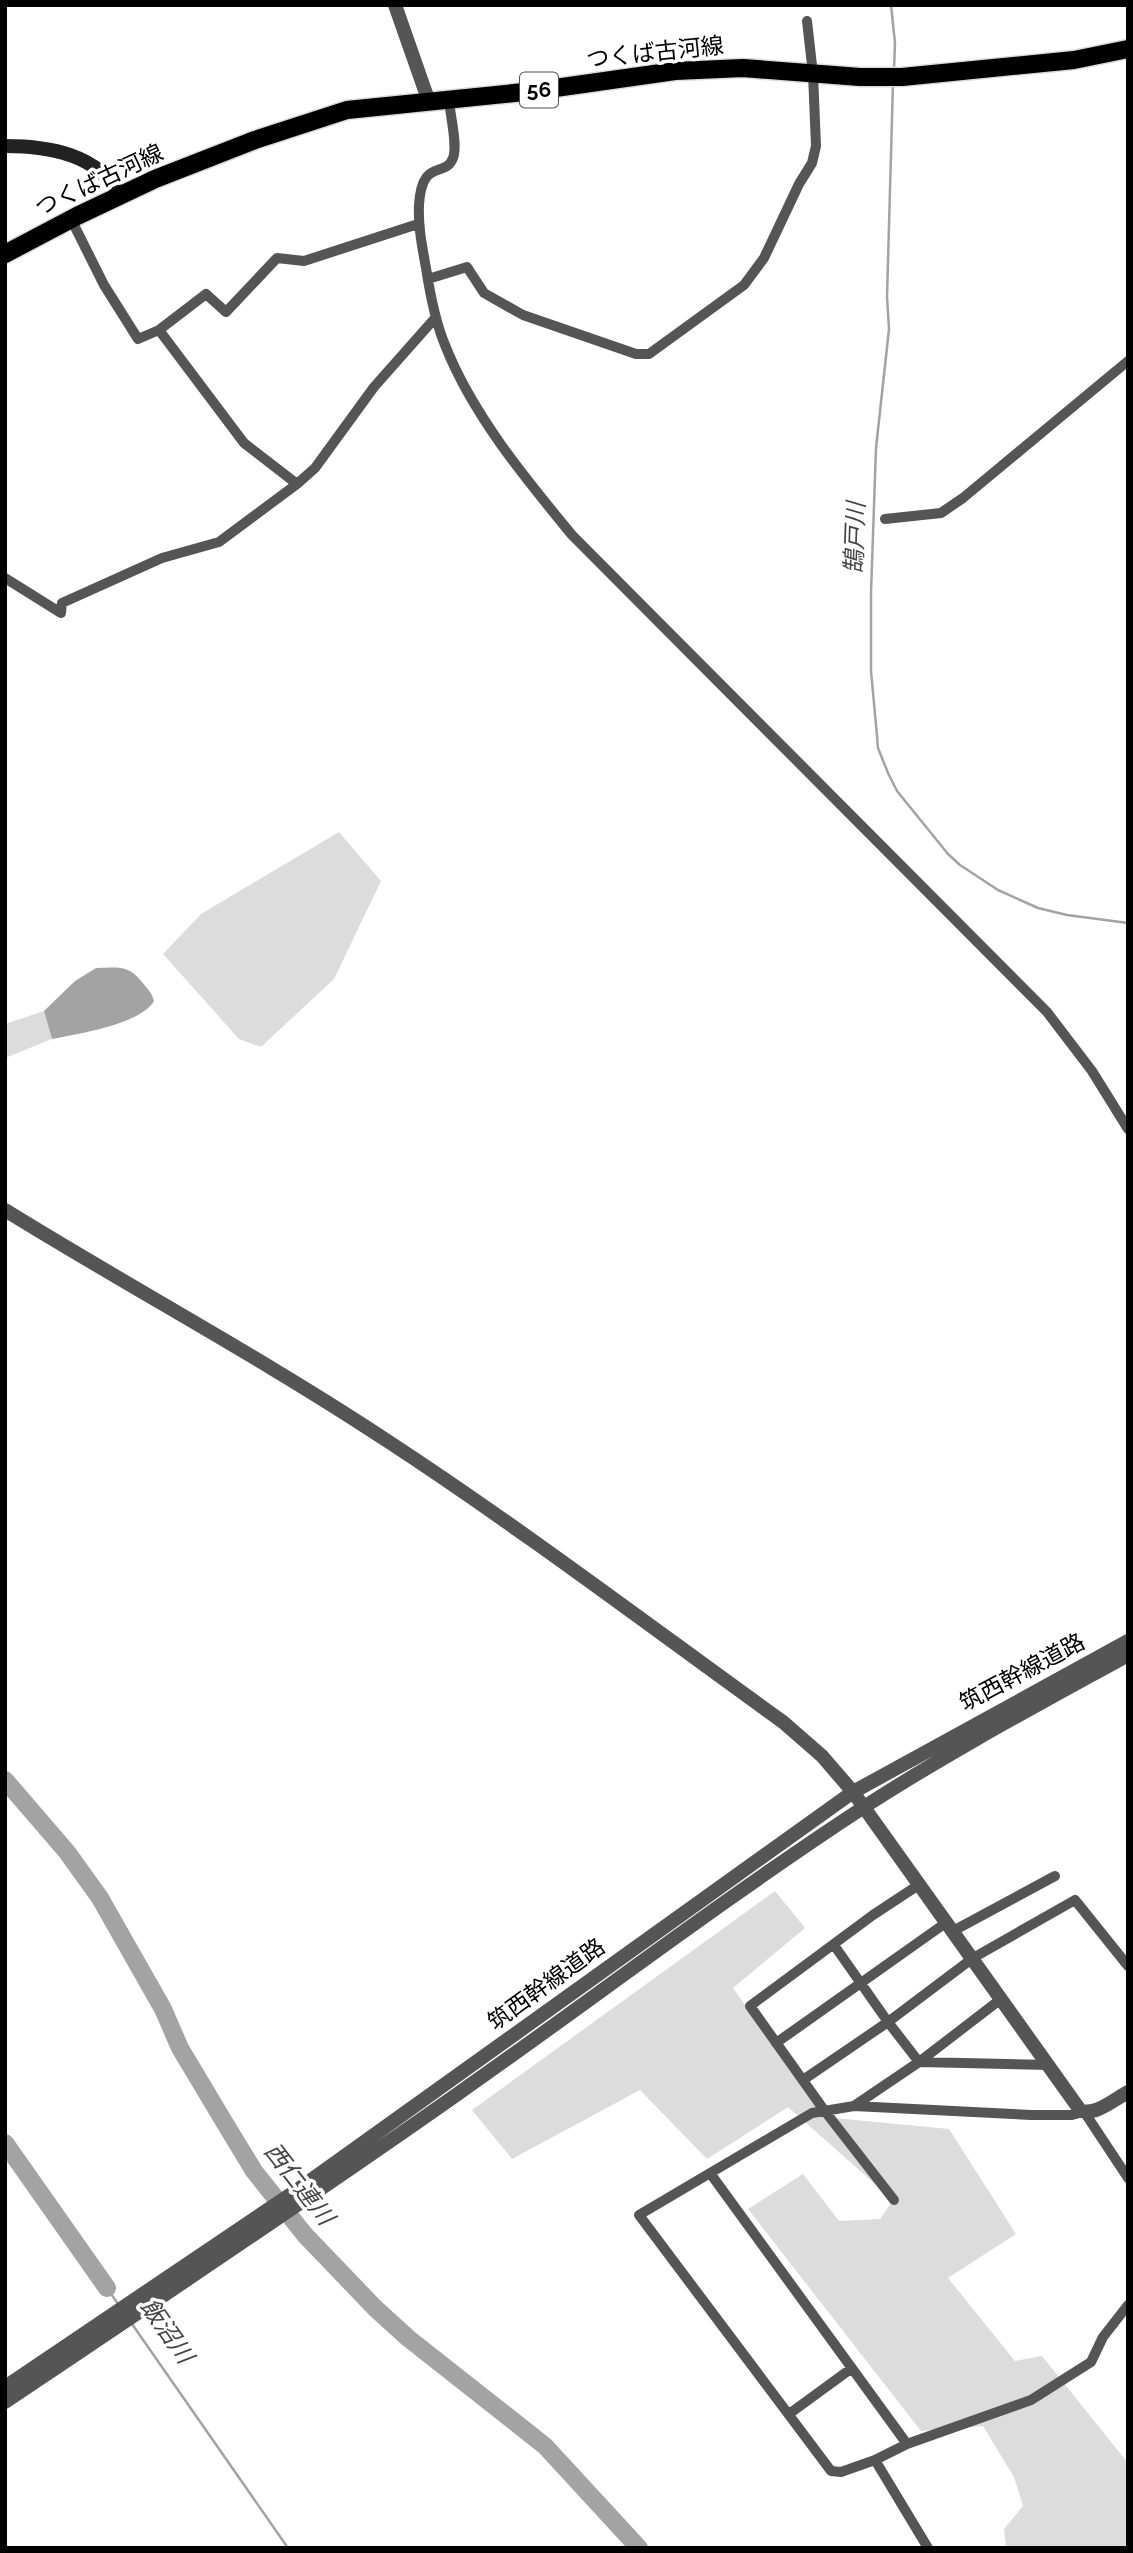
<svg xmlns="http://www.w3.org/2000/svg" width="1133" height="2553" viewBox="0 0 1133 2553" font-family="Raleway,'Noto Sans JP',sans-serif">
	<style>
		.green { fill: #dcdcdc }
		.water { fill: #a3a3a3 }
		.lines { fill: none; stroke-linecap: round; stroke-linejoin: round }
		.stream { stroke: #a3a3a3; stroke-width: 2.5 }
		.river { stroke: #a3a3a3; stroke-width: 18 }
		.primary-casing { stroke: #dbdbdb; stroke-width: 21 }
		.minor { stroke: #555; stroke-width: 10 }
		.tertiary { stroke: #555; stroke-width: 14 }
		.secondary { stroke: #222; stroke-width: 14 }
		.primary { stroke: #000; stroke-width: 18 }
		.labels { text-anchor: middle; stroke-width: 7; stroke-linejoin: round; paint-order: stroke }
		.shield { fill: #fff; stroke: #4c4c4c; stroke-width: 2 }
		.shield-label { font-size: 21px; font-weight: bold; fill: #000 }
		.street-label { font-size: 23px; fill: #000; stroke: #fff }
		.water-label { font-size: 24px; font-style: italic; fill: #444; stroke: #fff }
	</style>
	<rect width="100%" height="100%" fill="#fff"/>
	<path class="green" d="M339 832 381 881 334 979 261 1047 239 1039 163 954 201 914Z
		M44 1011 52 1039 5 1058V1024Z
		M775 1891 805 1928 733 1988 824 2117 949 2129 1016 2234 948 2278 1015 2361 1042 2356 1128 2463V2548H1006L1004 2529 1023 2506 1014 2477 983 2426 921 2431 748 2209 803 2174 839 2221 880 2219 893 2200 788 2107 707 2159 640 2090 512 2159 472 2110Z"/>
	<path class="water" d="M96 968C118 968 127 964 142 982 147 988 152 993 154 1001 141 1024 78 1034 52 1039L44 1011 75 981Z"/>
	<g class="lines">
		<path class="stream" d="M891 5 895 43 894 70
			M893 83 887 297 889 329 876 448 871 593V671L877 736 878 748 888 773 897 791 948 854 960 865 998 890 1038 908 1067 915 1128 923
			M107 2288 118 2304
			M132 2324 288 2548"/>
		<path class="river" d="M5 1780 67 1852 100 1898 163 2009 180 2048 223 2120 254 2171 305 2235 375 2308 408 2338 545 2446 639 2548
			M5 2143 107 2288"/>
		<g class="primary-casing">
			<path id="primary" d="M5 254 77 216 155 179 255 140 347 110 534 91 675 71 743 68 860 77H902L1074 60 1128 49"/>
		</g>
		<path class="minor" d="M449 100C450 115 458 145 453 158 445 179 422 157 419 205 418 226 422 246 426 268 430 294 435 321 445 345 472 414 525 478 572 535L1047 1012 1092 1071 1128 1129
			M71 219 104 285 138 339 159 330 244 443 297 484
			M428 279 467 267 484 293 523 315 636 354H649L744 285 764 258 799 184 812 163 816 146 813 74 807 21
			M159 330 206 294 226 312 277 258 304 261 418 224
			M885 519 941 513 963 498 1128 361
			M5 578 61 613 62 603 162 558 219 542 297 484 315 468 374 387 436 317
			M953 1931 1055 1876
			M834 1945 888 2022 919 2062 1050 2065
			M776 2043 947 1922
			M803 2080 888 2022 973 1958 1075 1900 1128 1966
			M854 2106 919 2062 1001 1999
			M1083 2112 1072 2115H1031L854 2106 812 2113 639 2215 831 2471 841 2472 875 2460 907 2444 1031 2400 1091 2362 1103 2337 1128 2305
			M1085 2113 1128 2178
			M710 2173 907 2444
			M894 2200 824 2110 750 2006 873 1915 920 1884
			M789 2414 852 2368
			M875 2460 928 2548"/>
		<path class="tertiary" d="M395 5 429 102
			M5 1210C131 1288 262 1358 386 1440 522 1529 651 1627 783 1722L822 1756 853 1792 1080 2110C1094 2117 1115 2099 1128 2092
			M5 2387 300 2188 853 1792 1128 1641
			M5 2402C157 2300 310 2198 459 2093 594 1998 725 1898 864 1807 949 1752 1039 1704 1128 1655"/>
		<path class="secondary" d="M5 146C49 146 97 154 120 195"/>
		<use href="#primary" class="primary"/>
	</g>
	<g class="labels">
		<rect class="shield" x="520" y="72.5" width="38" height="35" rx="5"/>
		<g class="shield-label">
			<text x="539" y="97">56</text>
		</g>
		<g class="street-label">
			<text transform="translate(655 52) rotate(-6)" y="8">つくば古河線</text>
			<text transform="translate(99 180) rotate(-25)" y="8">つくば古河線</text>
			<text transform="translate(1022 1672) rotate(-28)" y="8">筑西幹線道路</text>
			<text transform="translate(546 1984) rotate(-36)" y="8">筑西幹線道路</text>
		</g>
		<g class="water-label">
			<text transform="translate(855 538) rotate(-88)" y="8">鵠戸川</text>
			<text transform="translate(299 2184) rotate(52)" y="8">西仁連川</text>
			<text transform="translate(167 2331) rotate(55)" y="8">飯沼川</text>
		</g>
	</g>
	<rect width="1133" height="2553" fill="none" stroke="#000000" stroke-width="14"/>
</svg>
